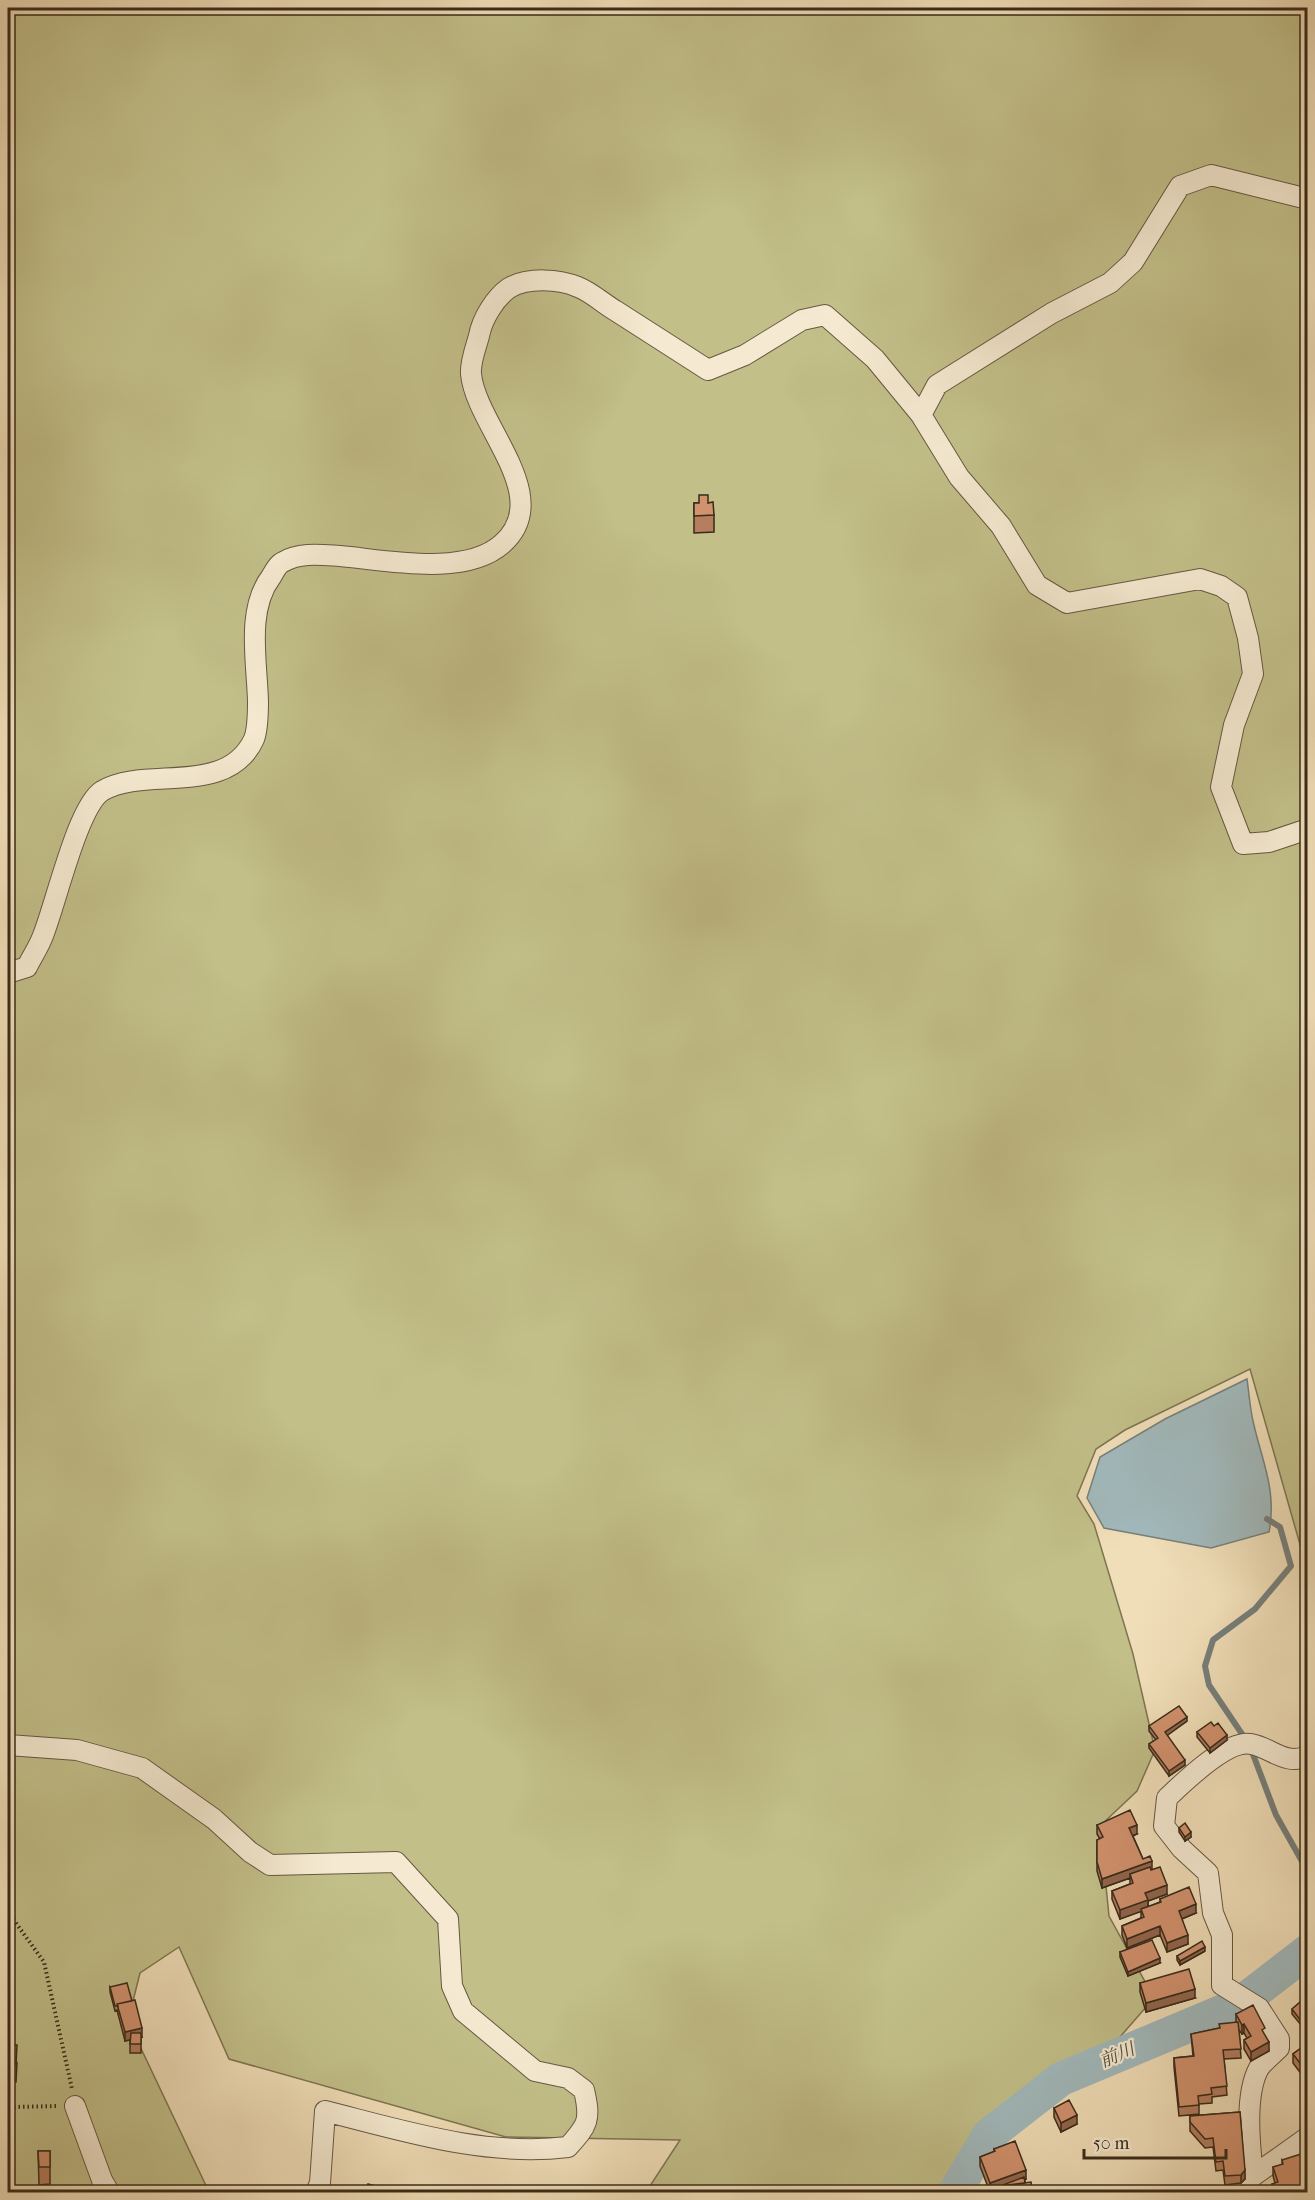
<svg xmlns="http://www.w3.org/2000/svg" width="1315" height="2200" viewBox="0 0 1315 2200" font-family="'IM FELL French Canon','Noto Serif JP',serif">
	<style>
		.green { fill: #c2bf89; stroke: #7e7552; stroke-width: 1.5 }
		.water { fill: #a1b9bc; stroke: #77807c; stroke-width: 1.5 }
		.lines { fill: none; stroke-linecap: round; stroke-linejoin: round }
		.stream { stroke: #77807c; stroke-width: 6 }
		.river { stroke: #a1b9bc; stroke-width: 34 }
		.minor-casing { stroke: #675842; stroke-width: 22 }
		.path { stroke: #392b1b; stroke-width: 4; stroke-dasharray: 1.5 3; stroke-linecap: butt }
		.minor { stroke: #f5ead1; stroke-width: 20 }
		.wall { fill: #b47e5f; stroke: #392b1b; stroke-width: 1.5 }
		.shaded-wall { fill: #92664d; stroke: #392b1b; stroke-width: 1.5 }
		.building { fill: #d1926e; stroke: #392b1b; stroke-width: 1.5 }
		.labels { text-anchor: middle; stroke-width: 4.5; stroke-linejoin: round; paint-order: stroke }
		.water-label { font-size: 18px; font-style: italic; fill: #534e43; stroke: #f5ead1 }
	</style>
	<rect width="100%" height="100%" fill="#f0deb8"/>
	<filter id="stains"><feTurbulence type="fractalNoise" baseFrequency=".00333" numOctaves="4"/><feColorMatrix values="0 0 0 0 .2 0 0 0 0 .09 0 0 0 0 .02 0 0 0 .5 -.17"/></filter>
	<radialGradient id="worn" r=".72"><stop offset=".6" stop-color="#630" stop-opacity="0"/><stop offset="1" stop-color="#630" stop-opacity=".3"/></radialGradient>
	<path class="green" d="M8 8H1307V1569L1250 1369 1125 1430 1096 1449 1077 1496 1094 1524 1133 1654 1155 1750 1137 1791 1100 1826 1109 1916 1154 1998 1113 2045 1022 2121 986 2159 931 2192H646L680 2140 506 2137 229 2059 179 1947 140 1973 128 2021 209 2192H8Z"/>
	<path class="water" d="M1247 1379C1249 1393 1250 1408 1253 1421 1262 1462 1277 1489 1269 1532L1211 1548 1104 1528 1087 1498 1100 1457 1165 1419Z"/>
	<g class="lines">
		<path class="stream" d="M1246 1740 1209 1685 1205 1666 1213 1640 1255 1609 1291 1566 1280 1527 1267 1519
			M1251 1749 1276 1815 1308 1872"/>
		<path class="river" d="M955 2192 989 2135 1061 2079 1238 2005 1308 1951"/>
		<g class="minor-casing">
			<path id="minor" d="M921 415 937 385 1052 313 1110 283 1133 262 1180 186 1211 175 1308 199
				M8 973 27 967C32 957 38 948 42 938 55 908 77 807 102 791 146 765 227 798 254 739 258 729 258 713 258 701 257 662 246 610 271 577 274 572 278 564 283 562 300 552 322 555 340 556 386 560 465 577 502 544 556 497 476 426 471 374 470 362 476 347 479 336 482 319 495 298 509 288 528 277 559 279 578 287 591 292 604 304 616 311 647 331 677 350 708 370L745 355 802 320 825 315 875 359 921 415 959 477 1001 526 1037 585 1067 603 1200 579 1221 586 1237 597 1248 638 1253 674 1234 725 1221 787 1243 844 1269 842 1308 829
				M8 1745 77 1750 142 1768 214 1819 250 1852 270 1865 396 1862 448 1919 452 1986 463 2011 535 2071 568 2078 584 2090C591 2120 588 2125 568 2147 486 2157 404 2131 325 2111L320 2183 316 2192
				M75 2106 102 2180 109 2192
				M1253 2176C1250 2147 1244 2095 1259 2068 1264 2061 1273 2054 1279 2048V2039L1259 2008 1222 1985V1935L1213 1913 1208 1873 1182 1849 1164 1826 1167 1798C1183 1783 1227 1739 1251 1744 1272 1748 1285 1766 1308 1756
				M1239 2192 1253 2176 1308 2137"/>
		</g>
		<path class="path" d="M8 1912 44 1962 72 2089
			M14 2107 59 2106"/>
		<use href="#minor" class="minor"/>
	</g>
	<path class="wall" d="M694 503H708L714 515V532L694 533Z
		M1187 1721 1167 1735 1185 1765 1169 1776 1149 1748V1744L1156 1740 1149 1731V1726Z
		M1197 1732 1227 1740 1210 1753 1197 1737Z
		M1097 1825 1137 1834 1133 1836 1143 1859 1152 1870 1167 1894 1148 1901V1907L1160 1902V1899L1196 1913 1182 1919 1188 1944 1167 1952 1160 1935 1127 1948 1122 1935V1926L1141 1918V1911L1120 1919 1112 1899V1891L1130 1884V1878L1102 1888 1097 1871V1840L1100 1839 1097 1834Z
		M1179 1828 1191 1837 1185 1841 1179 1832Z
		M1205 1951 1180 1965 1177 1960V1956Z
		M1120 1952 1160 1963 1128 1976 1120 1957Z
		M1140 1983 1195 1998 1146 2012 1140 1992Z
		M110 1987 142 2037H141V2053H130V2040L125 2041 117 2010 115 2011 110 1992Z
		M1308 1989V2020L1301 2025 1292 2014V2009L1306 1997V1991Z
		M1236 2014 1265 2036 1269 2051 1251 2061 1244 2049V2040L1247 2038 1244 2033 1242 2034 1239 2030 1241 2058 1224 2059 1227 2095 1212 2097V2103L1199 2104V2114L1179 2116 1174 2067V2058L1193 2056 1191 2034 1219 2028 1236 2022Z
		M1308 2043V2083L1293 2063V2054Z
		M8 2045 17 2063 16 2082H8Z
		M1054 2108 1077 2124 1061 2132 1054 2117Z
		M1240 2112 1245 2179 1241 2183 1225 2185 1223 2170 1216 2171 1213 2147 1205 2148 1190 2131V2116Z
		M1308 2140V2155L1305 2150V2141Z
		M994 2149 1026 2179 1025 2180V2183L1033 2193H984V2188L988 2187 980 2166V2157L994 2152Z
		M38 2151H50V2184L39 2185Z
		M1282 2160 1308 2193H1272V2184L1275 2183 1273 2176V2167L1282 2165Z"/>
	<path class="shaded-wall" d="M1187 1717V1721L1165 1737V1732Z
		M1227 1735V1740L1210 1753V1748Z
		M1185 1760V1765L1169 1776V1771Z
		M1137 1825V1834L1129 1837V1828Z
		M1191 1832V1837L1185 1841V1837Z
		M1152 1861V1870L1130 1874V1878L1102 1888V1879Z
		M1167 1885V1894L1148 1901V1909L1120 1919V1910L1145 1893Z
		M1196 1904V1913L1179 1920V1911Z
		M1160 1926V1935L1127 1948V1939Z
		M1188 1935V1944L1167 1952V1943Z
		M1205 1947V1951L1180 1965V1961Z
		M1160 1958V1963L1128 1976V1972Z
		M1195 1989V1998L1146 2012V2003Z
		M1308 2015V2020L1301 2025V2021Z
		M1244 2024V2033L1242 2034V2025Z
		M142 2028V2037L125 2041V2032Z
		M1269 2042V2051L1251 2061V2052Z
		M1077 2115V2124L1061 2132V2123Z
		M1026 2170V2179L990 2192V2183Z
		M1245 2170V2179L1241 2183V2175Z"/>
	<path class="building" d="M699 495H708V503L713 502 714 515 694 516V503H699Z
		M1179 1706 1187 1717 1165 1732 1185 1760 1169 1771 1149 1744 1158 1738 1149 1726Z
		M1211 1722 1214 1726 1218 1723 1227 1735 1210 1748 1197 1732Z
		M1130 1810 1137 1825 1129 1828 1143 1859 1150 1856 1152 1861 1102 1879 1097 1862V1840L1103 1837 1097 1825Z
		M1185 1823 1191 1832 1185 1837 1179 1828Z
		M1150 1867 1151 1870 1160 1867 1167 1885 1145 1893 1148 1900 1120 1910 1112 1891 1133 1883 1130 1874Z
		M1189 1887 1196 1904 1179 1911 1188 1935 1167 1943 1160 1926 1127 1939 1122 1926 1144 1917 1141 1909 1161 1902 1160 1899Z
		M1152 1940 1160 1958 1128 1972 1120 1952Z
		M1202 1941 1205 1947 1180 1961 1177 1956Z
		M1189 1969 1195 1989 1146 2003 1140 1983Z
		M127 1983 132 2001 117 2004 118 2006H115L110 1987Z
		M1306 1997 1308 1999V2015L1301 2021 1292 2009Z
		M135 2000 142 2028 125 2032 117 2004Z
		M1253 2005 1265 2028 1262 2030 1269 2042 1251 2052 1244 2040 1251 2036 1244 2024 1242 2025 1236 2014Z
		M1238 2022 1241 2049 1223 2050 1227 2086 1211 2088 1212 2094 1198 2096 1199 2105 1179 2107 1174 2058 1194 2056 1191 2034 1220 2028 1219 2024Z
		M131 2033H141V2044H130Z
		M1308 2043V2074L1293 2054Z
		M8 2045H17L16 2064H8Z
		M1069 2100 1077 2115 1061 2123 1054 2108Z
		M1240 2112 1245 2170 1241 2175 1225 2176 1223 2161 1216 2162 1213 2138 1205 2139 1190 2122V2116Z
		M1015 2141 1026 2170 990 2183 980 2157 995 2151 994 2149Z
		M38 2151H50V2167H39Z
		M1301 2154 1308 2177V2193H1274L1272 2184 1278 2182 1273 2167 1283 2164 1282 2160Z
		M1024 2177 1025 2183 1003 2186V2185Z
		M1031 2182 1033 2193H985L984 2188Z
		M368 2184 379 2187 377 2193 366 2192Z
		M1254 2189 1256 2193H1248Z"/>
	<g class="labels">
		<g class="water-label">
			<text transform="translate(1117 2055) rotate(-23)" y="6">前川</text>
		</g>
	</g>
	<rect width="1315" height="2200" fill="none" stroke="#f0deb8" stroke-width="30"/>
	<rect x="9" y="9" width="1297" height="2182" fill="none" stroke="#392b1b" stroke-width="3"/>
	<rect x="15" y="15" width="1285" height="2170" fill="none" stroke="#392b1b" stroke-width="1.5"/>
	<path d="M1084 2149v9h142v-9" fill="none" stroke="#392b1b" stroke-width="3"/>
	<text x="1093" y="2149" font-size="18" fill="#392b1b" stroke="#f5ead1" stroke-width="4.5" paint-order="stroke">50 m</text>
	<rect width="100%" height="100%" filter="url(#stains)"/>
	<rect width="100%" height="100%" fill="url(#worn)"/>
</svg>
